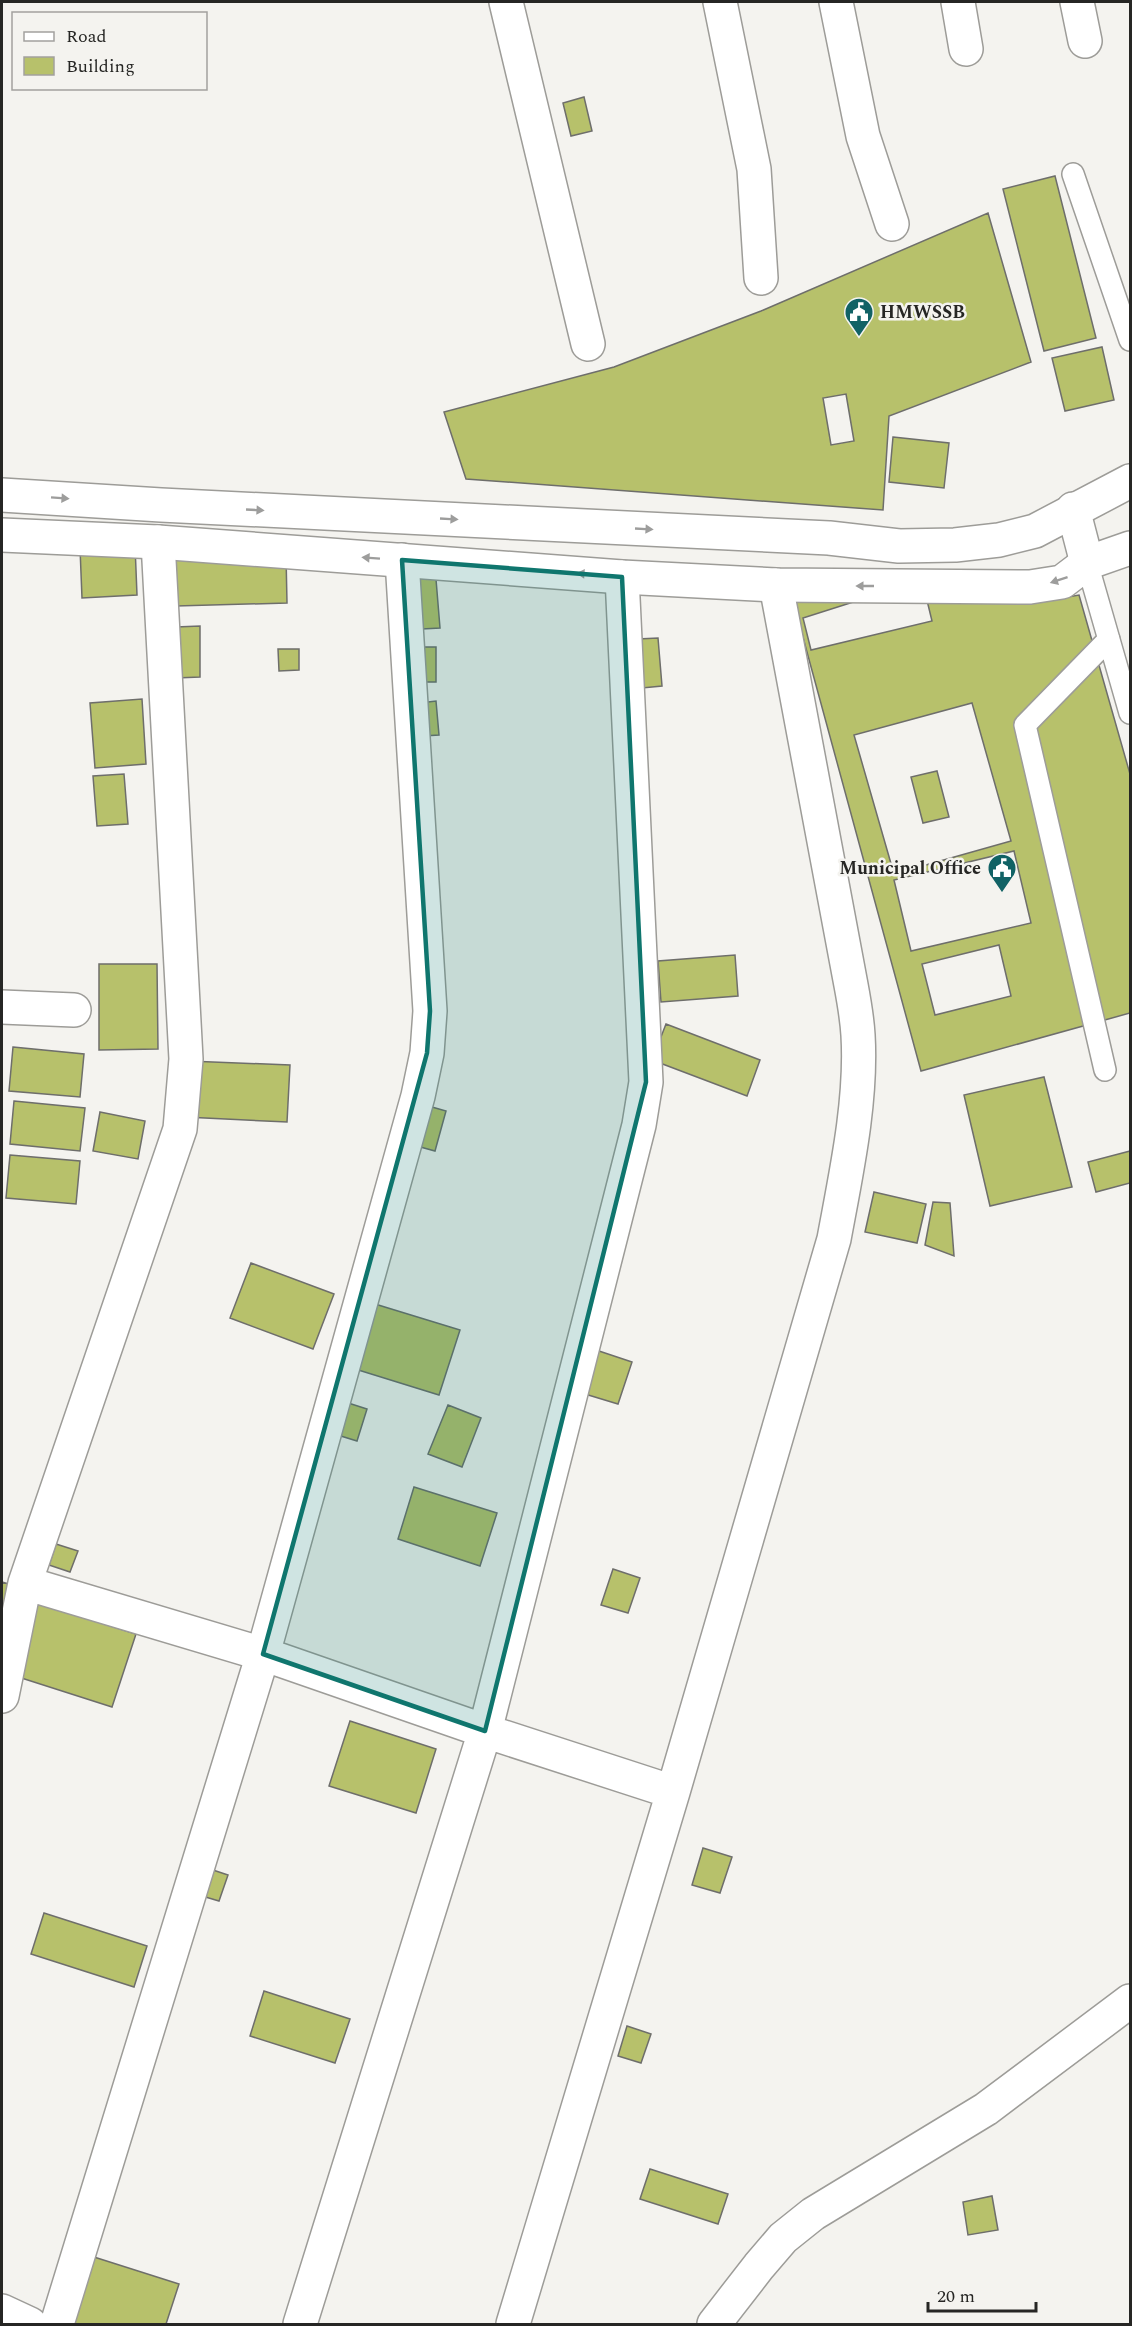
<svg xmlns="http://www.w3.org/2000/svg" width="1132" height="2326" viewBox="0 0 1132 2326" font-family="Spectral,serif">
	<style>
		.building { fill: #b7c16b; stroke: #6e6e6b; stroke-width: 1.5; fill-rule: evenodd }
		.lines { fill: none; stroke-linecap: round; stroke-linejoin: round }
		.service-casing { stroke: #9d9c98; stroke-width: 24 }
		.minor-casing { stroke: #9d9c98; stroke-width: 36 }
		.tertiary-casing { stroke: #9d9c98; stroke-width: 36 }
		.service { stroke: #fff; stroke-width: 21 }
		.minor { stroke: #fff; stroke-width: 33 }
		.tertiary { stroke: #fff; stroke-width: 33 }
		.oneway { fill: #9d9d9c }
		.marked { fill: #0f766e; fill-opacity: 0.2; stroke: #0f766e; stroke-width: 4.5; stroke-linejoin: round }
		.labels { text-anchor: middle; stroke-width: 5; stroke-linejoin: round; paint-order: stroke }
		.poi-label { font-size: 18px; font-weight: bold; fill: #262624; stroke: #f4f3ef; text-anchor: start }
	</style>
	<rect width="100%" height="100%" fill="#f4f3ef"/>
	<path class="building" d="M584 97 592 131 571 136 563 103Z
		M1055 176 1096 338 1044 351 1003 189Z
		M988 213 1031 362 889 416 883 510 466 479 444 412 614 367 761 311Z
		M1102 347 1114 400 1065 411 1052 358Z
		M846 394 854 441 831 445 823 398Z
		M893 437 949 443 944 488 889 482Z
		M135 545 137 595 82 598 80 548Z
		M286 555 287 603 176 606 174 558Z
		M435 567 440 628 422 629 417 569Z
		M924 588 932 621 811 650 803 618 869 597Z
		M1079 595 1130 774V1013L921 1071 792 597 1045 601Z
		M200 626V677L176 678V627Z
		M658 638 662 686 642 688 638 639Z
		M420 647H436V682H421Z
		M278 649H299V670L279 671Z
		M142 699 146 764 95 768 90 703Z
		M436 701 439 735 423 736 420 703Z
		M972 703 1011 841 894 874 854 735ZM937 771 949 817 923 823 911 777Z
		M124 774 128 824 97 826 93 776Z
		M1014 851 1031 923 911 951 894 880Z
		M999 945 1011 996 935 1015 922 964Z
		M735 955 738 996 661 1002 658 961Z
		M99 964H157L158 1049 99 1050Z
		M666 1024 760 1060 747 1096 652 1060Z
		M13 1047 84 1054 80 1097 9 1091Z
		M188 1061 290 1065 287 1122 185 1117Z
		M1044 1077 1072 1187 990 1206 964 1095Z
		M14 1101 85 1108 80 1151 10 1144Z
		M425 1105 446 1111 435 1151 413 1145Z
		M100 1112 145 1121 138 1159 93 1151Z
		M1130 1151V1183L1096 1192 1088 1162Z
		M10 1155 80 1161 76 1204 6 1198Z
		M874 1192 926 1204 917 1243 865 1232Z
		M933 1202 950 1203 954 1256 925 1245Z
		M251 1263 334 1294 313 1349 230 1318Z
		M375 1304 460 1330 439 1395 355 1369Z
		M590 1348 632 1362 618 1404 575 1391Z
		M342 1401 367 1409 357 1441 331 1433Z
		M448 1405 481 1418 462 1467 428 1454Z
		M414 1487 497 1513 480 1566 398 1539Z
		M56 1544 78 1551 70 1572 49 1565Z
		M613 1569 640 1578 628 1613 601 1605Z
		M2 1582 12 1585 2 1618Z
		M36 1602 136 1634 112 1707 12 1675Z
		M350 1721 436 1749 416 1813 329 1786Z
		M703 1848 732 1857 720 1893 692 1885Z
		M201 1866 228 1875 219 1901 192 1893Z
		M44 1913 147 1946 134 1987 31 1954Z
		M264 1991 350 2019 335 2063 250 2036Z
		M627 2026 651 2034 641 2063 618 2056Z
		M650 2169 728 2194 718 2224 640 2199Z
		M992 2196 998 2230 968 2235 963 2202Z
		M94 2257 179 2284 166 2324H72Z"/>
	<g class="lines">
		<g class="service-casing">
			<path id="service" d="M1073 174 1130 340
				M1087 563 1130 713
				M1105 1070 1025 725 1109 639"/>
		</g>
		<g class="minor-casing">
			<path id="minor" d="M506 2 588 344
				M720 2 754 169 761 278
				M836 2 863 136 892 224
				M958 2 966 49
				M1077 2 1085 41
				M1073 509 1087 563
				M2 1007 74 1010
				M25 1583 263 1654 485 1731 673 1792
				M2 1696 25 1583 180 1129 186 1059 158 542
				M2 2311 30 2324
				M57 2324 263 1654 418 1096 427 1053 430 1011 402 560
				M300 2324 485 1731 639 1125 646 1082 622 577
				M513 2324 673 1792 834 1239C846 1174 862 1101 858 1035 857 1018 854 1001 851 985L776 585
				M714 2324 759 2266 783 2238 813 2214 986 2109 1130 2001"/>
		</g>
		<g class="tertiary-casing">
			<path id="tertiary" d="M2 495 161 505 829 538 899 546 955 545 999 540 1035 531 1130 481
				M2 535 158 542 622 577 776 585 1030 587 1062 582 1087 563 1130 548"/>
		</g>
		<use href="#service" class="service"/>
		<use href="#minor" class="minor"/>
		<use href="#tertiary" class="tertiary"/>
	</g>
	<defs><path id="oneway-solid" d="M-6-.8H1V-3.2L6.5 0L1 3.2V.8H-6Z" transform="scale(1.5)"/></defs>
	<g class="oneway">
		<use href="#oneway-solid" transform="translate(60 498) rotate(4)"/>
		<use href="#oneway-solid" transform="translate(255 510) rotate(3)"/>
		<use href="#oneway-solid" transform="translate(449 519) rotate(3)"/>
		<use href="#oneway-solid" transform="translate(644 529) rotate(3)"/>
		<use href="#oneway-solid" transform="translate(371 558) rotate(-176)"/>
		<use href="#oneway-solid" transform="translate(586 574) rotate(-176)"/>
		<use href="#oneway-solid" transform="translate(1059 580) rotate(162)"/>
		<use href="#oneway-solid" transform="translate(865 586) rotate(-180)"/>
	</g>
	<path class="marked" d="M402 560 622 577 646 1082 485 1731 263 1654 427 1053 430 1011Z"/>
	<defs>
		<g id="civic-pin" transform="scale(1.5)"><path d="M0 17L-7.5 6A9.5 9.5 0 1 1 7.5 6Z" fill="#116265" stroke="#f4f3ef"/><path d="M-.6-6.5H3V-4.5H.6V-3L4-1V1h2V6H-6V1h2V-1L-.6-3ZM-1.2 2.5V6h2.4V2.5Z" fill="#fff"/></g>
	</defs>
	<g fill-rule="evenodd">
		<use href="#civic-pin" x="859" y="312"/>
		<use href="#civic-pin" x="1002" y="868"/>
	</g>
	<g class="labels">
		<g class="poi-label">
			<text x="880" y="318">HMWSSB</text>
			<text x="981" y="874" text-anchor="end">Municipal Office</text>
		</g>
	</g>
	<rect width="1132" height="2326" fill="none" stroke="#262624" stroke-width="6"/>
	<rect x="12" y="12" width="195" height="78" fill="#f4f3ef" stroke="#a2a19e" stroke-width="1.5"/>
	<rect x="24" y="32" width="30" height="9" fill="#ffffff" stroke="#a2a19e" stroke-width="1.5"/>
	<text x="66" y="42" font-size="18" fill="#262624">Road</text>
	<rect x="24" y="57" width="30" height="18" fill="#b7c16b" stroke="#a2a19e" stroke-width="1.5"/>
	<text x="66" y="72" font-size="18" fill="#262624">Building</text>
	<path d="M928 2302v9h108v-9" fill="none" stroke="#262624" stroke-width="3"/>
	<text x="937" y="2302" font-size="18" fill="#262624" stroke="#f4f3ef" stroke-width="4.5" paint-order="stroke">20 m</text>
</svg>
